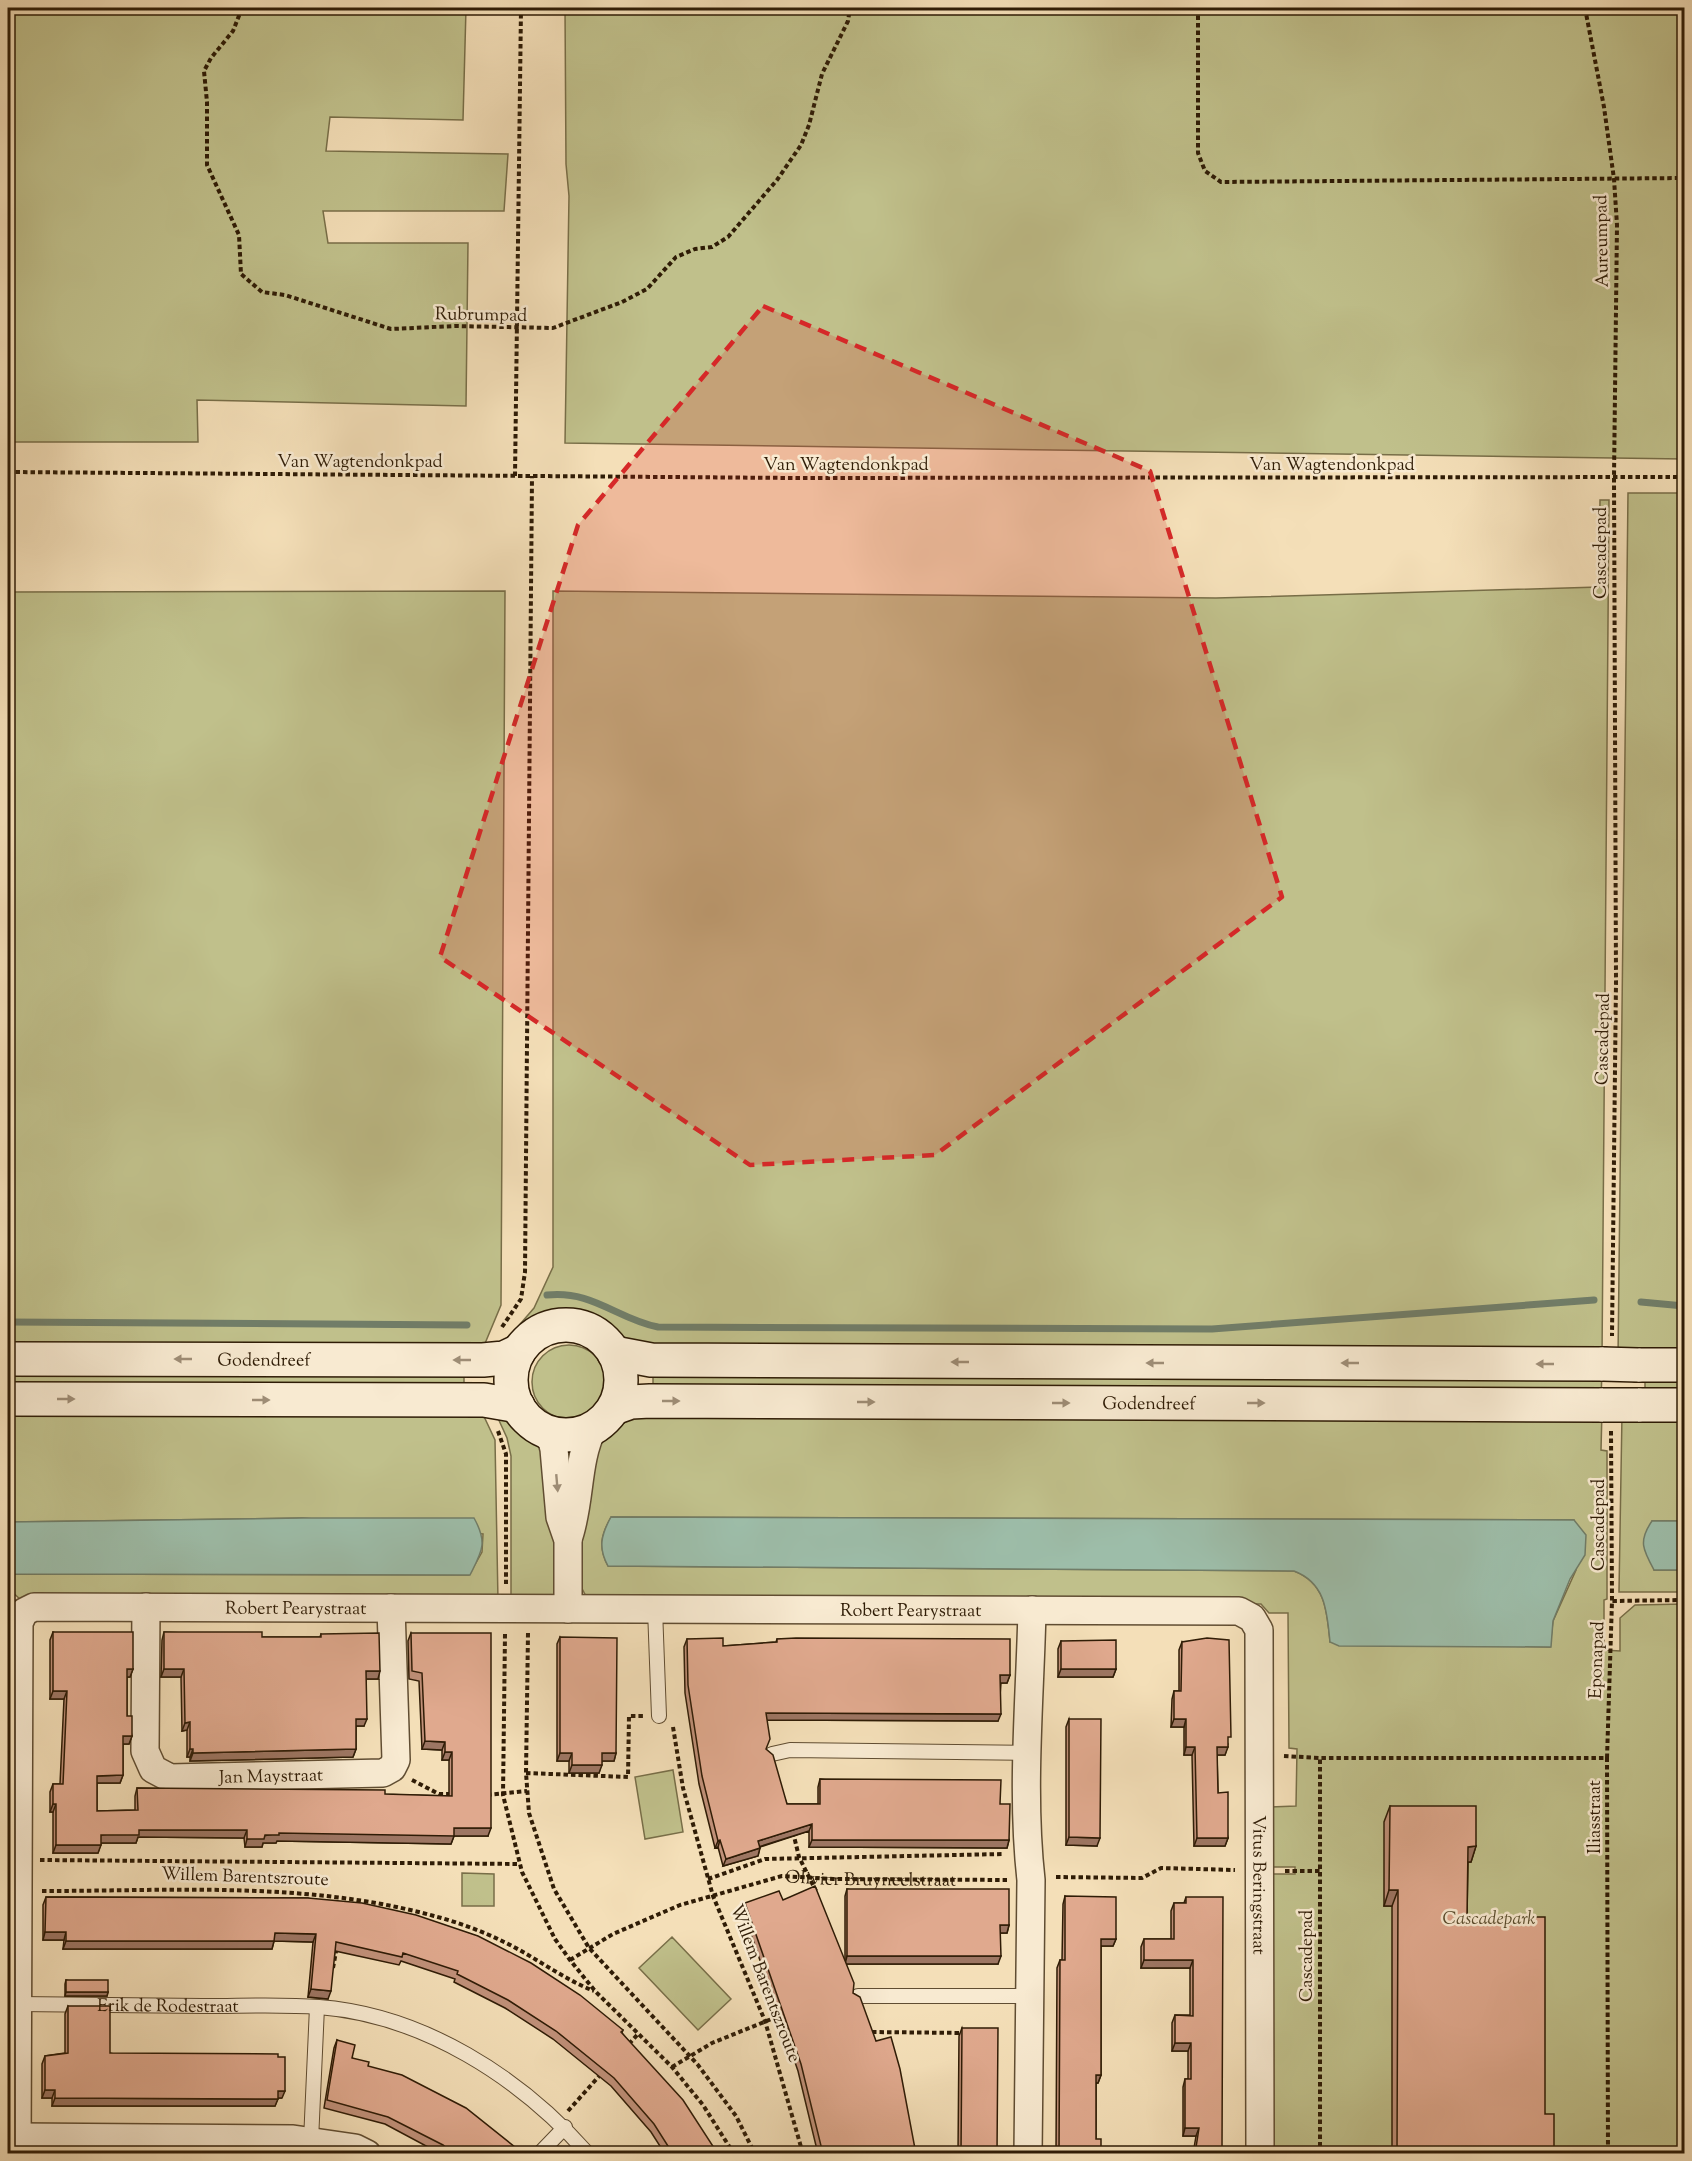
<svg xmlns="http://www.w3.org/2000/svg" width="1692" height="2161" viewBox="0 0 1692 2161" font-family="'Sorts Mill Goudy',serif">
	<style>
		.green { fill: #c0c08b; stroke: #786e48; stroke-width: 1.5; fill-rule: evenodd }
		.water { fill: #9dbda9; stroke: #717d68; stroke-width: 1.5 }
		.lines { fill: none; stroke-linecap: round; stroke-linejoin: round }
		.stream { stroke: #717d68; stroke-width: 7 }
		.lane-casing { stroke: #604d32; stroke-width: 16 }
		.street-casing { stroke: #604d32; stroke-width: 30 }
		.secondary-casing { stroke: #2f1c06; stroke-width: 36 }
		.path { stroke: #2f1c06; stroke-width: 4; stroke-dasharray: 4.5 3; stroke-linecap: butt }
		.lane { stroke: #f8ead1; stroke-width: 14 }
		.street { stroke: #f8ead1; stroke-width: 27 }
		.secondary { stroke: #f8ead1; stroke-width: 33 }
		.secondary-bridge-casing { stroke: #2f1c06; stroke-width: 36; stroke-linecap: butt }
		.secondary-bridge { stroke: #f8ead1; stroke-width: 33 }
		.wall { fill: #c1917a; stroke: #2f1c06; stroke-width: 1.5 }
		.shaded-wall { fill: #9d7663; stroke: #2f1c06; stroke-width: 1.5 }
		.building { fill: #e0a98e; stroke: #2f1c06; stroke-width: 1.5 }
		.oneway { fill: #9e8d76 }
		.marked { fill: #d62828; fill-opacity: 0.2; stroke: #d62828; stroke-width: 4.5; stroke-dasharray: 12 8; stroke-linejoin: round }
		.labels { text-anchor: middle; stroke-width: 5; stroke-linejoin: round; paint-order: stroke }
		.street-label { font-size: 18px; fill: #2f1c06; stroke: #f8ead1 }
		.park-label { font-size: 18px; font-style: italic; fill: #5a4d2e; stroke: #f8ead1 }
	</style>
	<rect width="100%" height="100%" fill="#f4dfb8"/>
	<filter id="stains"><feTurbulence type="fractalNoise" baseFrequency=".00333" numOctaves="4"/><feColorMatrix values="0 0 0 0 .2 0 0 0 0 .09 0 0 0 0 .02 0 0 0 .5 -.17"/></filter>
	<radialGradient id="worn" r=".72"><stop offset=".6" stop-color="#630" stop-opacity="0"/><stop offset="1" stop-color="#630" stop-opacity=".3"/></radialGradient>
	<path class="green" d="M8 8H466L463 120 330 117 326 151 508 154 504 211H323L328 243H468L466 406 197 400 198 442H8Z
		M565 8H1684V459L565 443 569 196 566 164Z
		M1628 493H1684V1358H1618Z
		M1600 500H1609L1602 1358 650 1354C641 1350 629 1346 620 1340 600 1324 574 1307 547 1318 531 1325 520 1339 503 1344L534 1308 553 1267V591L1216 598 1599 587Z
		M505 591 501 1305 481 1353 8 1355V592Z
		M532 1382a37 37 0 1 1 74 0a37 37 0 1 1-74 0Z
		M8 1367 464 1368V1396L8 1394Z
		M653 1369 1602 1371 1601 1399 653 1396Z
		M1645 1371H1684V1399H1645Z
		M8 1407 480 1408 495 1440 498 1601H22L8 1588V1574L469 1575 482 1552 483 1534 303 1518 8 1522Z
		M1602 1411 1601 1450 1607 1451V1599L1604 1600V1650L1620 1651V1618L1635 1605 1684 1604V2153H1268V1874H1295V1867H1268V1807L1296 1806 1297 1749 1289 1748 1288 1613H1269L1261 1604 587 1598 578 1581C581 1552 584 1471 597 1449 606 1432 626 1421 643 1412ZM611 1517 1574 1520 1576 1570 1553 1621 1550 1647 1330 1642C1327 1612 1326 1583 1294 1571L608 1566C598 1547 601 1535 611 1517Z
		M1622 1414H1684V1521H1652L1654 1570H1684V1592H1619Z
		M497 1416 516 1419 543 1444 557 1541V1593L553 1597 511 1595V1456L507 1438Z
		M673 1770 683 1832 645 1839 635 1777Z
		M462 1873 494 1874V1906H462Z
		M672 1937 731 1999 698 2030 639 1968Z"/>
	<path class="water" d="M611 1517 1574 1520 1586 1535 1585 1555 1570 1579 1553 1621 1551 1647 1339 1646 1330 1642C1327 1612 1326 1583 1294 1571L608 1566C598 1548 601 1535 611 1517Z
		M303 1518H474C488 1543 482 1551 470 1575L8 1574V1522Z
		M1652 1521H1684V1570H1654C1643 1550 1638 1541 1652 1521Z"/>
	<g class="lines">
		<path class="stream" d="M547 1295C593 1290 617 1319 658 1327L1212 1329 1594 1300
			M1641 1302 1684 1306
			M8 1322 467 1325"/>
		<g class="lane-casing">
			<g id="lane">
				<path d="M655 1609 659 1716"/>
				<path d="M772 1754 790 1750 1028 1753"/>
				<path d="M858 1996H1030"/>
				<path id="s2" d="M18 2004C81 2005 143 2005 205 2006 242 2006 281 2004 319 2007 423 2015 520 2077 588 2154"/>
				<path d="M311 2141 317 2007"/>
				<path d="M539 2154 565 2127"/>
			</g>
		</g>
		<g class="street-casing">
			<g id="street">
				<path d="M542 1429 552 1441 554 1449 560 1517 568 1540V1609"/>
				<path d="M568 1539C581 1503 576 1461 593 1428"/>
				<path id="s3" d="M146 1607 145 1751 153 1769 170 1778 383 1773 392 1768 396 1760 391 1608"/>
				<path d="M17 2137 293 2139 355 2148 367 2154"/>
				<path id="s4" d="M17 2154 19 1623 24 1612 34 1607 1239 1611 1252 1618 1259 1630 1260 2154"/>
				<path d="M1028 2154 1031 1880C1021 1791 1030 1699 1032 1610"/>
			</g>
		</g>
		<g class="secondary-casing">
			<g id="secondary">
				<circle cx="566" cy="1380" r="55"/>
				<path d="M614 1353 651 1360 1603 1364"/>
				<path id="s5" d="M8 1359 483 1360 504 1358 519 1351"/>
				<path d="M1638 1365H1684"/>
				<path d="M8 1399 484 1400 518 1406"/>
				<path d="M1638 1405H1684"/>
				<path id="s6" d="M614 1408 631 1402 650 1401 1603 1405"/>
			</g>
		</g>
		<g class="path">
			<path d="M242 8 233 31 211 58 204 71 207 102V165L239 235 241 274 262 292 285 295 391 329 455 326 553 328 622 302 647 289 676 257 695 249 712 247 728 237 777 180 801 145 809 125 822 74 848 21 850 8"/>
			<path d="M1198 8V153L1205 171 1221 182 1684 178"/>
			<path d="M1585 8 1604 107 1614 179 1617 225 1614 477 1616 981 1612 1336"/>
			<path d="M8 472 796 478 1684 477"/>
			<path d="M515 476 521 8"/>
			<path d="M502 1327 521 1299 525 1272 532 476"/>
			<path d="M498 1431 506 1454V1584"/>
			<path d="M1611 1431 1612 1601"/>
			<path d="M528 1633 526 1773 529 1813 554 1889 589 1948 698 2065 736 2116 755 2154"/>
			<path d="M505 1634 503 1795 522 1872 555 1939 570 1960 595 1991 672 2067 703 2105 734 2154"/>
			<path d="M673 1727 683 1788 713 1896 765 2021 803 2154"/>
			<path d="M1284 1756 1320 1758H1607L1608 2154"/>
			<path d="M1607 1758 1612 1601 1684 1600"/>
			<path d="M526 1773 628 1777 629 1716H643"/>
			<path d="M412 1780 439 1794H452"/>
			<path d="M487 1795 527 1791"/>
			<path d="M793 1832 799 1857 816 1891"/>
			<path d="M40 1860 520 1864"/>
			<path d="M1285 1871H1320"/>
			<path d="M1056 1877 1142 1878 1161 1868 1235 1870"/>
			<path d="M708 1879 765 1859 1004 1854"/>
			<path d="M42 1891C172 1891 307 1881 434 1916 457 1922 482 1931 502 1941 534 1956 561 1978 594 1991"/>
			<path id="s1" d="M570 1960 613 1934 680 1905 782 1876 833 1879 1007 1880"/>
			<path d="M333 1968 337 1946"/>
			<path d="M872 2032 965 2033"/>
			<path d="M629 2044 638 2034"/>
			<path d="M672 2067 712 2043 784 2014"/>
			<path d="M568 2111 601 2074"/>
			<path d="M1320 2154V1758"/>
		</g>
		<use href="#lane" class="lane"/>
		<use href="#street" class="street"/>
		<use href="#secondary" class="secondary"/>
		<g class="secondary-bridge-casing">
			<path id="secondary-bridge" d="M1603 1364 1638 1365
				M1603 1405H1638"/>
		</g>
		<use href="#secondary-bridge" class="secondary-bridge"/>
	</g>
	<path class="wall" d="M53 1632 133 1669 130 1677H127V1716L132 1736 129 1744H123V1775L120 1783H97V1811L135 1810V1796L137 1788 449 1796V1760H442V1750L422 1749 419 1681 409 1679 408 1641 411 1633 488 1836H454L451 1844 277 1841 276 1843H263L262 1847H245L244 1838 138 1837 136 1843H101L98 1853H53V1812H50V1792L53 1784H60L64 1699H50V1640Z
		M164 1632 262 1637H320L321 1634 378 1679H366L364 1726H356V1749L353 1757 190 1761V1757H187V1730L182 1731 181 1677H161L162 1640Z
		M560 1637 616 1753 614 1761H602L599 1773H569V1761H557V1644Z
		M687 1639 723 1646 776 1642 777 1639 1010 1675 1007 1683H1001L998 1721 767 1720 766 1749 787 1804H818V1787L820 1779 1000 1804 1009 1840 1007 1848 809 1847V1831L760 1847 758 1856 723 1866 718 1847 715 1848 699 1784 685 1693 684 1647Z
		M1061 1641 1116 1669 1113 1677H1058V1649Z
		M1182 1642 1228 1744 1225 1755H1217L1218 1793 1228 1838 1225 1846H1194L1192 1755H1184V1727H1171L1172 1699 1174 1691H1179V1650Z
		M1069 1719 1097 1846 1066 1845V1727Z
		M1390 1806 1476 1846 1471 1862H1468L1467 1917 1545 2114 1554 2154H1392V1906H1384V1822Z
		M847 1889 1009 1925 1007 1933H1000L998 1964H846L853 1993 916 2154H818L798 2071 743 1911 745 1903 783 1900 845 1960V1896Z
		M1065 1896 1116 1939 1113 1946H1101V2075L1098 2083H1096V2139L1101 2154H1056L1057 1968 1060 1960H1062L1063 1904Z
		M46 1897 308 1898 623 2030 622 2033 718 2154H665L651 2132 611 2086 553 2039 505 2008 454 1982 455 1979 401 1961 399 1965 335 1951 328 1999 308 1997 313 1942 274 1941 272 1949H63L64 1940H43V1905Z
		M1186 1897 1222 2149 1227 2154H1193L1196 2136H1183V2087L1185 2079H1188V2051H1172V2023L1175 2015H1190V1968H1141V1947L1144 1939H1171V1911L1174 1903H1184Z
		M66 1980 108 1992 107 1996H65V1984Z
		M68 2006 110 2053 282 2098H278L275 2106H52V2098H42V2064L45 2056 65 2053V2014Z
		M962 2028 997 2154H958L959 2036Z
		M337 2040 352 2058 520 2151 519 2154H441L385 2124 324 2108 334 2048Z"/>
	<path class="shaded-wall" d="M127 1669H133L130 1677H124Z
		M164 1669H184L181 1677H161Z
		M1061 1669H1116L1113 1677H1058Z
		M366 1671H380L378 1679H363Z
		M1000 1675H1010L1007 1683H998Z
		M53 1691H67L64 1699H50Z
		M766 1713 1001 1714 998 1721 763 1720Z
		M356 1719H367L364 1726H354Z
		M1174 1719H1186L1184 1727H1171Z
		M190 1722 187 1730 182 1731 185 1723Z
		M123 1736H132L129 1744H120Z
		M425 1741 445 1742 442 1750 422 1749Z
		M1186 1747H1195L1192 1755H1184Z
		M1217 1747H1228L1225 1755H1215Z
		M190 1749H193L190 1757H187Z
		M356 1749 353 1757 190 1761 193 1753Z
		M445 1752H452L449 1760H442Z
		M560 1753H572L569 1761H557Z
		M602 1753H616L614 1761H599Z
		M572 1765H602L599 1773H569Z
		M123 1775 120 1783H94L97 1776Z
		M53 1804H56L53 1812H50Z
		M812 1824 809 1831 755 1848 758 1841Z
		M454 1828H491L488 1836H454L451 1844 277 1841 276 1843H263L262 1847H245L247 1839 279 1833Z
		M139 1830H247L244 1838 138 1837 136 1843H98L101 1835Z
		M1069 1837 1100 1838 1097 1846 1066 1845Z
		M1197 1838H1228L1225 1846H1194Z
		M720 1840 718 1847 715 1848 718 1841Z
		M812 1840H1009L1007 1848 809 1847Z
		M56 1845H101L98 1853H53Z
		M1476 1846 1471 1862H1462L1468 1847Z
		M760 1848 758 1856 723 1866 726 1859Z
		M1389 1890H1398L1392 1906H1384Z
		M1000 1925H1009L1007 1933H997Z
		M45 1932H66L64 1940H43Z
		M275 1933 316 1934 313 1942 272 1941Z
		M1101 1939H1116L1113 1946H1099Z
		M66 1941H274L272 1949H63Z
		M847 1956H1001L998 1964H845Z
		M1144 1960H1193L1190 1968H1141Z
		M311 1989 331 1991 328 1999 308 1997Z
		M66 1992H108L107 1996H65Z
		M1175 2043H1191L1188 2051H1172Z
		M1096 2075H1101L1098 2083H1093Z
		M45 2090H55L52 2098H42Z
		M278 2091H285L282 2098H275Z
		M55 2098 278 2099 275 2106H52Z
		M1185 2128H1199L1196 2136H1183Z"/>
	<path class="building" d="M53 1632H133V1669H127V1716H132V1736H123V1775L97 1776V1811L138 1810 137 1788 385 1790V1794L452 1796V1752H445V1742L425 1741 422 1673 412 1671 411 1633H491V1828H454V1836L279 1833V1835H265L264 1839H247V1830H139V1835H101V1845H56V1804H53V1784H63L67 1691H53Z
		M164 1632H262V1637H321V1634L379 1633 380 1671H366L367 1719H356V1749L193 1753V1749H190V1722L185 1723 184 1669H164Z
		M560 1637 617 1638 616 1753H602V1765H572V1753H560Z
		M723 1638V1646L777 1642V1639L796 1638 1010 1639V1675H1000L1001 1714 766 1713 770 1739 766 1749 773 1755 787 1804H820V1779L1001 1780 1000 1804H1010L1009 1840H812V1824L758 1841 760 1848 726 1859 720 1840 718 1841 702 1776 688 1685 687 1639Z
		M1207 1638 1229 1640 1231 1737H1228V1747H1217L1218 1793 1228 1792V1838H1197L1195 1747H1186V1719H1174V1691H1181L1182 1642Z
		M1116 1640V1669H1061V1641Z
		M1069 1719H1101L1100 1838 1069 1837Z
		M1390 1806H1476V1846L1468 1847 1467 1917H1545V2114H1554V2154H1397L1398 1890H1389Z
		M815 1886 854 1983 853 1993 860 1997 876 2041 891 2037 900 2069 916 2154H823L801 2064 745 1903 779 1891 783 1900Z
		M847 1889H1009V1925H1000L1001 1956H847Z
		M1065 1896 1116 1897V1939H1101V2075H1096V2139H1101V2154H1059L1060 1960H1065Z
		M46 1897 308 1898 362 1903 416 1915 478 1936 531 1963 580 1995 623 2030 621 2032 683 2100 718 2154H673L654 2124 614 2078 556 2031 508 2000 457 1974 458 1971 403 1953 402 1957 336 1942 331 1991 311 1989 316 1934 275 1933 274 1941H66V1932H45Z
		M1186 1897H1223L1222 2149H1227V2154H1195L1199 2128H1185V2079H1191V2043H1175V2015L1193 2016V1960H1144V1939H1174V1903H1186Z
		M66 1980H108V1992H66Z
		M68 2006H110V2053L278 2054V2057H285V2091H278V2099L55 2098V2090H45V2056L68 2053Z
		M962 2028H998L997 2154H961Z
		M337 2040 355 2045 352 2058 369 2062 368 2066 402 2075 466 2108 520 2151 517 2154H454L443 2145 388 2117 327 2100Z"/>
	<defs><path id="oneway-solid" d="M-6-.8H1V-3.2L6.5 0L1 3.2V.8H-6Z" transform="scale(1.5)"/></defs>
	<g class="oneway">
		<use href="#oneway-solid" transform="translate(183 1359) rotate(-180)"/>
		<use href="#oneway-solid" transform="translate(462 1360) rotate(-180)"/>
		<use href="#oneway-solid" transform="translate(960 1362) rotate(-180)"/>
		<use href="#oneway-solid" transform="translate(1155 1363) rotate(-180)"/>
		<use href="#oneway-solid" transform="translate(1350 1363) rotate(-180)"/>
		<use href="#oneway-solid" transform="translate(1545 1364) rotate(-180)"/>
		<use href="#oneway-solid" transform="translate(66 1399)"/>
		<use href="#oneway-solid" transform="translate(261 1400)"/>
		<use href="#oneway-solid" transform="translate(671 1401)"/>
		<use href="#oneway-solid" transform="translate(866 1402)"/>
		<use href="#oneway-solid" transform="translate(1061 1403)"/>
		<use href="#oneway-solid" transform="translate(1256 1403)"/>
		<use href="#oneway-solid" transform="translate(557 1483) rotate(85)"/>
	</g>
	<path class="marked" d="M763 306 1150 471 1282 897 935 1155 750 1165 440 957 578 525Z"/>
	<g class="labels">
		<g class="street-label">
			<text transform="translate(1601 241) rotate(-91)" y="6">Aureumpad</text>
			<text transform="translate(481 314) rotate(1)" y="6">Rubrumpad</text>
			<text x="360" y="467">Van Wagtendonkpad</text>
			<text x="846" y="470">Van Wagtendonkpad</text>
			<text x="1332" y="470">Van Wagtendonkpad</text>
			<text transform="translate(1600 553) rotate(-90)" y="6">Cascadepad</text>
			<text transform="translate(1602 1039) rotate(-89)" y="6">Cascadepad</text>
			<text dy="6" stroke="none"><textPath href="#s5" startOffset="256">Godendreef</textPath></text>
			<text dy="6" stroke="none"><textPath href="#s6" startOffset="536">Godendreef</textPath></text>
			<text transform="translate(1598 1525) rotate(-90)" y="6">Cascadepad</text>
			<text dy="6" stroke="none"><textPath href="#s4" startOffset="816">Robert Pearystraat</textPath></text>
			<text dy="6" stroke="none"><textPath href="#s4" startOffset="1431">Robert Pearystraat</textPath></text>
			<text transform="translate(1596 1660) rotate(-88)" y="6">Eponapad</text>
			<text dy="6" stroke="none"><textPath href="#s3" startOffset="284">Jan Maystraat</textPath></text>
			<text transform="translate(1594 1817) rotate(-90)" y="6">Iliasstraat</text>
			<text transform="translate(245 1876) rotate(2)" y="6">Willem Barentszroute</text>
			<text dy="6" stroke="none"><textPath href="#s1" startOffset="318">Olivier Bruyneelstraat</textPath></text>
			<text dy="6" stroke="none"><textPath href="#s4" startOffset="2043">Vitus Beringstraat</textPath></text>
			<text transform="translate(1306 1956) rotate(-90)" y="6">Cascadepad</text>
			<text transform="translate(766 1983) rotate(69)" y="6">Willem Barentszroute</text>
			<text dy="6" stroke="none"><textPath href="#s2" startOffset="150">Erik de Rodestraat</textPath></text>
		</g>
		<g class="park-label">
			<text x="1489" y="1924">Cascadepark</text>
		</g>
	</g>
	<rect width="1692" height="2161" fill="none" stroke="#f4dfb8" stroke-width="30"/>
	<rect x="9" y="9" width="1674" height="2143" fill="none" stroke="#2f1c06" stroke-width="3"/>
	<rect x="15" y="15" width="1662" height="2131" fill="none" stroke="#2f1c06" stroke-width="1.5"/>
	<rect width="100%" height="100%" filter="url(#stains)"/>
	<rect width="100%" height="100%" fill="url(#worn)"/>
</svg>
